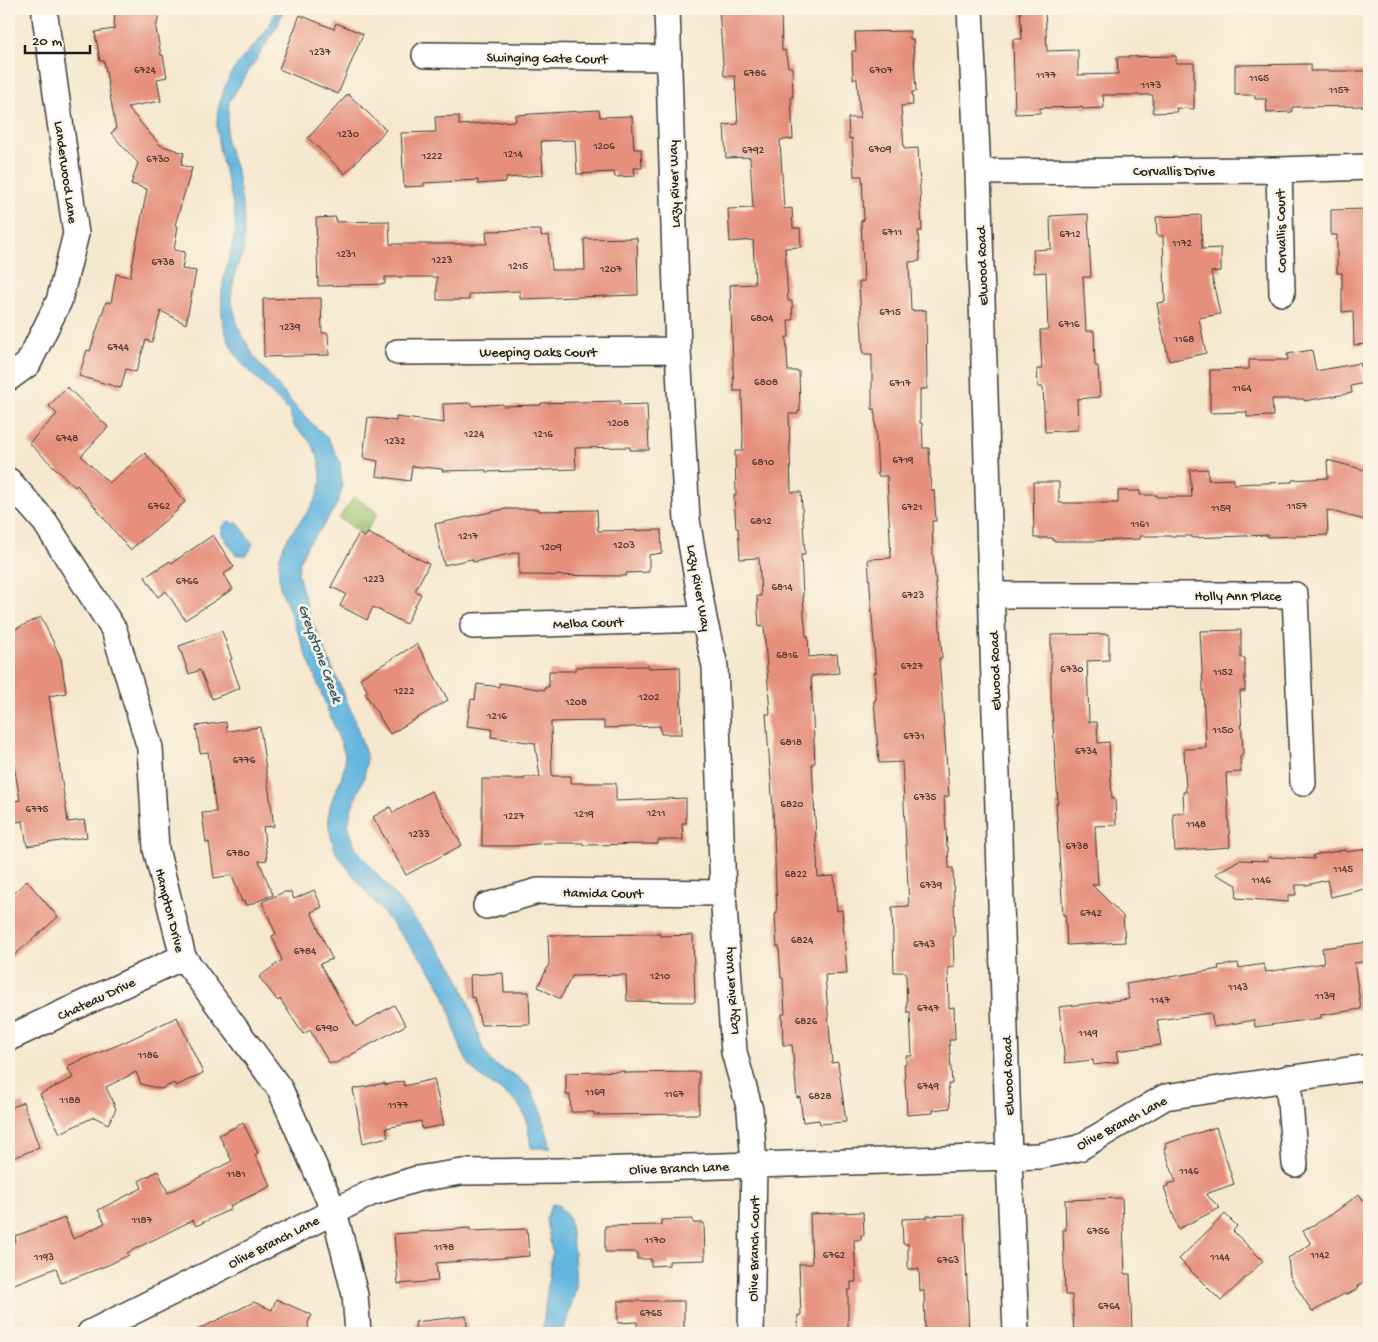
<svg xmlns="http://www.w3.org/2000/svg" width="1378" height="1342" viewBox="0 0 1378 1342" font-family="'Gochi Hand',sans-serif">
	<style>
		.green { fill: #99c16d; stroke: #5a6e44 }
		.water { fill: #64b6df; stroke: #40697e }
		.building { fill: #e58f7c }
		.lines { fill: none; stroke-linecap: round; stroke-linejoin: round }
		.minor-casing { stroke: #3d3b37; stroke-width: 28 }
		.minor { stroke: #fff; stroke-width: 25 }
		.labels { text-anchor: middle; stroke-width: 5; stroke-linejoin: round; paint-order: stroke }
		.number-label { font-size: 11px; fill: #4e3934 }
		.street-label { font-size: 14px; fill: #1c1c1c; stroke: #fcf5e5 }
		.water-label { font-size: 15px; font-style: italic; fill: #395a6a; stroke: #fcf5e5 }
	</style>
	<rect width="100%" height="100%" fill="#fcf5e5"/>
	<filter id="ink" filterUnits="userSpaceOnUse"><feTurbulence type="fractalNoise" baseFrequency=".02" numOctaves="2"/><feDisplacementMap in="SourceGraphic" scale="10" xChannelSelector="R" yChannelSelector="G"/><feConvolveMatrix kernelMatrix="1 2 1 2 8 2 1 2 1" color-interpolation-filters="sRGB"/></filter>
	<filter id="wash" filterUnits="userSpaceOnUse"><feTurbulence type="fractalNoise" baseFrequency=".0096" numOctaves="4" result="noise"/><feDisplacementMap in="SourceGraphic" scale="20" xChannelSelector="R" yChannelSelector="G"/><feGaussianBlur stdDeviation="1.12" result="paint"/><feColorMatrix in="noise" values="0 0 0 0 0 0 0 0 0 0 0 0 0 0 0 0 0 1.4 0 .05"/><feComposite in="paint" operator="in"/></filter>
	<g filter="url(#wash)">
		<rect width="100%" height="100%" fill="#f6e8cf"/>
		<path class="green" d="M354 497 378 513 364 535 339 518Z"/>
		<path class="water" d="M276 9H283L278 25 229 102 226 141 237 173 244 215V249L235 272 231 298 238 327 254 357 294 405 329 440 340 462 342 489 337 504 323 526 308 544 300 560 298 574 310 616 354 718 367 758 364 778 352 807 348 825 356 849 443 953 456 973 466 996 483 1049 492 1063 516 1076 530 1088 540 1107 551 1148H531C526 1112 525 1105 494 1086 486 1081 477 1075 471 1067 454 1044 454 1013 441 988 431 969 416 953 402 936 380 909 357 881 336 853 331 838 326 822 330 806 336 786 346 776 345 754L280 587C279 574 277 563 282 550 293 520 327 506 320 466 319 457 314 447 308 439 304 435 298 431 294 426 292 422 291 416 289 412 286 407 280 402 276 398 262 383 243 368 233 350 222 331 219 305 223 284 226 262 236 243 235 221 233 181 208 142 220 102 222 94 226 84 229 77 243 52 269 37 276 9Z
			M229 521 235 524 238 522 253 545 250 547 251 549 247 555H240L238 554 236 555 221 533 224 531 222 527Z
			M557 1204 569 1218 574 1253 576 1288 563 1333H542L552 1252 546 1219 551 1205Z"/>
		<g id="blocks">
			<path class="building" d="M115 9H160L156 29 161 55H163L167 77 157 79 161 101 127 107 160 145 184 153 181 165 192 168 175 225 178 226 174 250 185 252 182 269 196 271 186 324 161 311 152 342 146 340 136 372 126 369 121 388 79 376 87 350 90 351 106 302 111 303 116 274 130 277 147 189 131 184 138 163 111 133 116 129 104 61H100L95 32 114 29Z
				M719 9H781L782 51 785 50 788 67H792L793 97H791L793 139 780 140 784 209 792 208 793 228H800L801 247 785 248 788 301H792L793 320H788L789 337H786L788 371H799L800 411H798V414H789L791 492H801L805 555H801L804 615 806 636H808L809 657 837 654 839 673 811 676 815 763H812L818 877 834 876 837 911 842 910 847 974 825 975 832 1063 838 1062 846 1122 820 1124 819 1120 803 1122 800 1097 797 1098 792 1045H783L782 1014H785L783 978H781L779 946 777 947 775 914H777L773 809 766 714H770L764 626 759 627 757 596H761L759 558 740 559 738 528H736L734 495H736L735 451H742L743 440 742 391H734L730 285 755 284 753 240 730 242 728 209 753 208 750 157 726 158 724 125 738 124 735 76H724Z
				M1020 9H1045L1047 51 1078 50V75L1118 74 1117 57 1176 56V63H1194V109L1176 108 1177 112 1153 113V95H1103L1104 108 1082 109V107L1040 108V113L1015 114 1013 39H1022Z
				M300 15 334 29 336 23 363 34 338 94 279 69Z
				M910 31V39H913L916 92H912L913 105 901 106 904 149 918 148 922 231H918L920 261 909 262 911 311 926 310 927 389H920V423H922L923 448H929L931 490H934L936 521H932L933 556 940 627 942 658H939L949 796 944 797 947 847H948L949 868H953L955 936 953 937 954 967 948 968 949 1008 954 1007 955 1040H949L952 1084H948L950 1108 933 1110V1113L907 1115 904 1064H906V1056H912L910 1012H907L906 972H894L892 907 909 906 902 762 879 763 874 700H876L874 673H876L868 559 891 558 887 476H878L875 415 874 409H872V354H863L859 282 864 281 861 221 864 220 862 176H854L852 138 849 139 848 118H860L857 79H853L852 51H856L855 32Z
				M1311 64V71H1369V106L1292 107V112L1267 113 1266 99H1255V95H1235V65Z
				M348 94 386 130 345 174 308 138Z
				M599 110 600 117 632 116 634 149H641L642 168H634L635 176 615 177 614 172 577 174 575 140 541 141 543 175 506 178V182L478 184V180L424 183V186L404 187 401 133 436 132 435 117 459 116V125L516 121 515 115Z
				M1369 209V344L1354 345 1353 311 1342 312V273H1337V235H1331V210Z
				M1088 214 1091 277H1083L1086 331H1094L1095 366H1098L1100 397 1077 399 1078 430 1045 432 1043 387H1038L1037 369H1042L1040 330H1048L1046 272 1034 273 1033 250 1051 249 1050 216Z
				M1201 215 1202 249 1221 248V271L1211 272 1220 314 1199 318 1206 353 1169 361 1160 321 1157 303 1165 302 1163 236H1157L1156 217Z
				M336 217V222L389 221 390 244H487L486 231 541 230V236L549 235 552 270H585L584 239 637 238 638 295 520 299V291L478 293V294H469V300H437V277H385V284L318 286 316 218Z
				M321 298 322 333H328L329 355 264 357 263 299Z
				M1312 350 1316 371 1360 363 1364 383 1351 386 1352 393 1304 401V399H1272L1273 416 1247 417V412L1210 413V370L1249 369V360H1288L1287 354Z
				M67 387 108 427 81 456 109 483 145 453 185 502 178 508 179 509 130 550 77 485 75 487 29 443 57 414 49 406Z
				M620 401V405L647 404 649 450H630V447L575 448 576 469 486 472V470L442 471V469L412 466 410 481 376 476 378 461 363 458 368 417 396 421V417L444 423 443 404 472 403V406L503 404V406L541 405V403Z
				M1327 460 1369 471V521L1327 510 1328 535 1268 537V535L1192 538V536H1140V539L1093 541H1053V538H1034L1033 482H1059V503H1118V491H1140V495H1157V497H1192L1190 470 1208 469V480L1234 479V484L1292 482V480L1328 478Z
				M505 509H539V511L597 510 598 531 661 530 662 553 649 555V572L626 573V576L519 575V552L473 562 472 559 444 565 435 524Z
				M359 533 364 538 368 533 429 564 415 591 421 594 406 624 373 607 367 620 340 606 346 594 331 587Z
				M213 535 234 567 224 574 233 589 185 620 166 591 158 597 145 577 170 561 172 563Z
				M41 617 61 658 66 693 49 696 68 822 84 820 87 837 27 846 23 821 11 823 9 807V802L20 800 13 759H9V632Z
				M1241 630V658H1245V691H1240L1243 755 1240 756 1241 772 1226 773 1230 847 1175 851 1173 813H1184L1183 792H1186L1184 749 1206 748 1200 631Z
				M222 631 232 659 230 660 240 688 212 699 200 670 189 674 179 646Z
				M1109 634V660L1087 661 1089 722H1097L1098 743 1109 742 1112 799H1115L1116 825 1095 826 1098 885H1092L1123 916 1125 942 1067 945 1065 915H1063L1061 884 1056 803H1058L1051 696V635Z
				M417 644 448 700 390 734 365 693 368 692 360 678Z
				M649 666V668L680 667 682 734H661L660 726 604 728V721L551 722 552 776H571V783H616V801L686 798V823H682L683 840H658V844L583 845V843H546L515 846H482V779H525V777H540L535 743 491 737 492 729 467 726 471 699 475 700 477 684 499 687V683L545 690V687H549V671H575V667Z
				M226 722 227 731 260 727 274 826 263 827 267 860 259 861 273 895 246 906 244 901 242 902 232 875 214 878 209 842 206 843 202 813 216 812 208 752 200 753 196 726Z
				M431 791 462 845 406 875 373 817 390 807 393 813Z
				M1369 849V888L1331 897 1327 880 1307 885H1296V895H1288V902L1236 898 1237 885 1215 874 1239 860 1268 861V857L1314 859 1313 855 1345 850 1346 852Z
				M27 881 58 917 9 960V897Z
				M314 890 322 907 311 912 332 959 320 964 356 1027 394 1005 406 1025 336 1063H329L310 1030 303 1034 280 999 278 1001 259 977 282 960 272 936 276 934 262 902 284 892H291L294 899Z
				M660 934V936L693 935 695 1002 627 1001 626 975 572 976 560 999 538 987 549 964 548 935Z
				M1369 942V961L1354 963 1361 1009 1321 1015V1018L1255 1027 1254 1020 1214 1027 1211 1013 1157 1020 1161 1045 1116 1051 1118 1062 1094 1065 1093 1060 1065 1063 1059 1007 1129 999 1126 984 1219 969 1218 966 1238 963 1239 968 1264 964 1266 972 1324 963 1322 948Z
				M503 973 504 992H529L530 1024 481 1025 474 997 471 998 470 975Z
				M177 1017 203 1073 176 1086 174 1083 161 1089 141 1084 136 1072 106 1087 116 1109 108 1124 94 1117 60 1133 40 1094 73 1078 67 1066 125 1042Z
				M624 1071V1073L699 1072V1114L594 1115V1112H571L570 1095H566V1073Z
				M434 1079 444 1125 422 1129 421 1121 386 1128 388 1137 363 1143 353 1089 385 1083V1085L403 1081 404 1086Z
				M23 1102 39 1147 9 1160V1109Z
				M243 1123 258 1153 255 1155 271 1186 230 1206 231 1209 196 1226 193 1220 127 1253 129 1255 108 1265 61 1283 56 1268 9 1286V1244L16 1241 15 1236 65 1218 73 1239 105 1223 98 1210 142 1188 139 1181 158 1171 168 1193 232 1161 219 1135Z
				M1216 1127 1234 1184 1206 1194 1220 1208 1178 1229 1164 1187 1168 1186 1167 1184 1176 1182 1164 1148 1166 1147 1165 1144Z
				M1359 1194 1369 1209V1279L1359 1285 1358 1289 1348 1294H1344L1312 1312 1290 1276 1288 1258 1311 1244 1303 1231 1331 1215Z
				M1122 1198 1125 1274H1130L1132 1333H1074L1072 1295H1065L1063 1230H1066L1065 1200Z
				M863 1212 864 1235H861V1240H854L856 1282H851V1290H848V1333H798V1315H801L799 1264H812L810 1214Z
				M1225 1214 1237 1226 1233 1231 1263 1261 1221 1301 1179 1259Z
				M964 1215 969 1333H925L924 1291H920L919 1269H908V1244H903L902 1219 927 1218V1216Z
				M693 1219V1223H704L705 1260 669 1261V1265L651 1266V1259H637V1252H605V1226L661 1225V1220Z
				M470 1228V1231L527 1229 529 1256 436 1263 438 1281 398 1284 394 1234Z
				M276 1299 312 1315 308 1322 309 1333H191L254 1302 272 1310Z
				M618 1301H684V1329H675V1333H637V1322L618 1323Z
				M466 1316 468 1333H416L415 1322Z"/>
		</g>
	</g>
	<g filter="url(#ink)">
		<use href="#blocks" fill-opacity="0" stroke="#3d3b37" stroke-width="1"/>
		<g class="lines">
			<g class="minor-casing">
				<path id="minor" d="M667 9 678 350 687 520 704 619 715 666 723 893 734 1052 750 1110 754 1164 751 1333
					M970 9 978 172 1009 1158 1016 1333
					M425 55 669 58
					M1279 170 1282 293
					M978 172 1279 170 1369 167
					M398 352 678 350
					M9 378 28 364 59 301 76 234 45 16V9
					M9 481 45 522 114 630 150 748 156 849 183 957 280 1089 334 1211 355 1295 358 1333
					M992 595H1295L1303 783
					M473 626 704 619
					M486 906 538 891 723 893
					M9 1038 183 957
					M1288 1078 1295 1164
					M90 1333 371 1193 417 1179 462 1172 561 1171 1039 1156 1079 1148 1165 1097 1369 1067"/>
			</g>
			<use href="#minor" class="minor"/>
		</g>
	</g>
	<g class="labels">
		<g class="number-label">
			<text x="320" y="55">1237</text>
			<text x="145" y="73">6724</text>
			<text x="881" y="73">6707</text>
			<text x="755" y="76">6786</text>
			<text x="1046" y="78">1177</text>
			<text x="1259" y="81">1165</text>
			<text x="1151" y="88">1173</text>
			<text x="1339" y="93">1157</text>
			<text x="348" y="137">1230</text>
			<text x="604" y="149">1206</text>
			<text x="880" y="152">6709</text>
			<text x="753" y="153">6792</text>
			<text x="513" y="157">1214</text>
			<text x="432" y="159">1222</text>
			<text x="158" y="162">6730</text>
			<text x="892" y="235">6711</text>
			<text x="1070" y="237">6712</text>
			<text x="1182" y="246">1172</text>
			<text x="346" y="257">1231</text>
			<text x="442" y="263">1223</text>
			<text x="163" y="265">6738</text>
			<text x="518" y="269">1215</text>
			<text x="611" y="272">1207</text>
			<text x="890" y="315">6715</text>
			<text x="762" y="321">6804</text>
			<text x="1069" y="327">6716</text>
			<text x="290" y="330">1239</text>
			<text x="1184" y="342">1168</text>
			<text x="118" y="350">6744</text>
			<text x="766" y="385">6808</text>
			<text x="900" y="386">6717</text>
			<text x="1242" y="391">1164</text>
			<text x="618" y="426">1208</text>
			<text x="474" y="437">1224</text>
			<text x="543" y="437">1216</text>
			<text x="67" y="441">6748</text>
			<text x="395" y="444">1232</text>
			<text x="903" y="463">6719</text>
			<text x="763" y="465">6810</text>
			<text x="159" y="509">6762</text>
			<text x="1297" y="509">1157</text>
			<text x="912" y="510">6721</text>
			<text x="1221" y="511">1159</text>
			<text x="761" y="524">6812</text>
			<text x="1140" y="527">1161</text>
			<text x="468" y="539">1217</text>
			<text x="624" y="548">1203</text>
			<text x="551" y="550">1209</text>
			<text x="374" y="582">1223</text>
			<text x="187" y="584">6766</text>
			<text x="782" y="590">6814</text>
			<text x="913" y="598">6723</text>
			<text x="787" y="658">6816</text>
			<text x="912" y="669">6727</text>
			<text x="1072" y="672">6730</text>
			<text x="1223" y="675">1152</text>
			<text x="404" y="694">1222</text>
			<text x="649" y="700">1202</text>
			<text x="576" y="705">1208</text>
			<text x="497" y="719">1216</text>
			<text x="1223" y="733">1150</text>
			<text x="914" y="739">6731</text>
			<text x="791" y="745">6818</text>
			<text x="1086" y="754">6734</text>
			<text x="244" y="763">6776</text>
			<text x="925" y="800">6735</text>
			<text x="792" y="807">6820</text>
			<text x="37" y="812">6775</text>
			<text x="656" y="816">1211</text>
			<text x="584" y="817">1219</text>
			<text x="514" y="819">1227</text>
			<text x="1196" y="827">1148</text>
			<text x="419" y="837">1233</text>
			<text x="1077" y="849">6738</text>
			<text x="238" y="856">6780</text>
			<text x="1343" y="872">1145</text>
			<text x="796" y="877">6822</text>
			<text x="1261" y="883">1146</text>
			<text x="931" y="888">6739</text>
			<text x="1091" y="916">6742</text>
			<text x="802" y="943">6824</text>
			<text x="924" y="947">6743</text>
			<text x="305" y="954">6784</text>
			<text x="660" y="979">1210</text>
			<text x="1238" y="990">1143</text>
			<text x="1325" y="999">1139</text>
			<text x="1160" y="1003">1147</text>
			<text x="928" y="1011">6747</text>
			<text x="806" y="1024">6826</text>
			<text x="327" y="1031">6790</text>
			<text x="1088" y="1036">1149</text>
			<text x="148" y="1058">1186</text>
			<text x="928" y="1089">6749</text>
			<text x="595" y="1095">1169</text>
			<text x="674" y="1097">1167</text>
			<text x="820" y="1099">6828</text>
			<text x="70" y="1103">1188</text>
			<text x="398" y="1108">1177</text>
			<text x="1189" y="1174">1146</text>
			<text x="236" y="1177">1181</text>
			<text x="142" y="1223">1187</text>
			<text x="1098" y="1234">6756</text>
			<text x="655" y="1243">1170</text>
			<text x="444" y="1250">1178</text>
			<text x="834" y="1258">6762</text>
			<text x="1320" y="1258">1142</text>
			<text x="44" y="1260">1193</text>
			<text x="1220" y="1260">1144</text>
			<text x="948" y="1263">6763</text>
			<text x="1109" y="1309">6764</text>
			<text x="651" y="1316">6765</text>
		</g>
		<g class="street-label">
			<text transform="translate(547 57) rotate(1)" y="5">Swinging Gate Court</text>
			<text x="1174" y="175">Corvallis Drive</text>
			<text transform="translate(67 172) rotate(82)" y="5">Landerwood Lane</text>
			<text transform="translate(673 184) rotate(-92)" y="5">Lazy River Way</text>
			<text transform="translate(1280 231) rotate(-91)" y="5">Corvallis Court</text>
			<text transform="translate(981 266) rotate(-92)" y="5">Elwood Road</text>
			<text x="538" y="356">Weeping Oaks Court</text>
			<text transform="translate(700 588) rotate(80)" y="5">Lazy River Way</text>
			<text x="1238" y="600">Holly Ann Place</text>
			<text transform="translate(588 622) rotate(-2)" y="5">Melba Court</text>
			<text transform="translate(994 671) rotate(-92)" y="5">Elwood Road</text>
			<text transform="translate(603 892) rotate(1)" y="5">Hamida Court</text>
			<text transform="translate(171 910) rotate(76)" y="5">Hampton Drive</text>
			<text transform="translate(730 991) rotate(-94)" y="5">Lazy River Way</text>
			<text transform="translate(96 998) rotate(-25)" y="5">Chateau Drive</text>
			<text transform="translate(1007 1076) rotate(-92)" y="5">Elwood Road</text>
			<text transform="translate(1121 1122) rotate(-28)" y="5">Olive Branch Lane</text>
			<text transform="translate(679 1167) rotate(-2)" y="5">Olive Branch Lane</text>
			<text transform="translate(273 1241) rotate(-27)" y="5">Olive Branch Lane</text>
			<text transform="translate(753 1249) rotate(-89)" y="5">Olive Branch Court</text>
		</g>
		<g class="water-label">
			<text transform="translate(321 653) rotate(70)" y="5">Greystone Creek</text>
		</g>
	</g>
	<rect width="1378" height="1342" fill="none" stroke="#fcf5e5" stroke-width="30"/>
	<path d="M25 45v8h65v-8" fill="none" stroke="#1c1c1c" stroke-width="2.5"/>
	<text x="32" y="45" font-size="15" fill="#1c1c1c" stroke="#fcf5e5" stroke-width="4" paint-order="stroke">20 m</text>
</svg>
